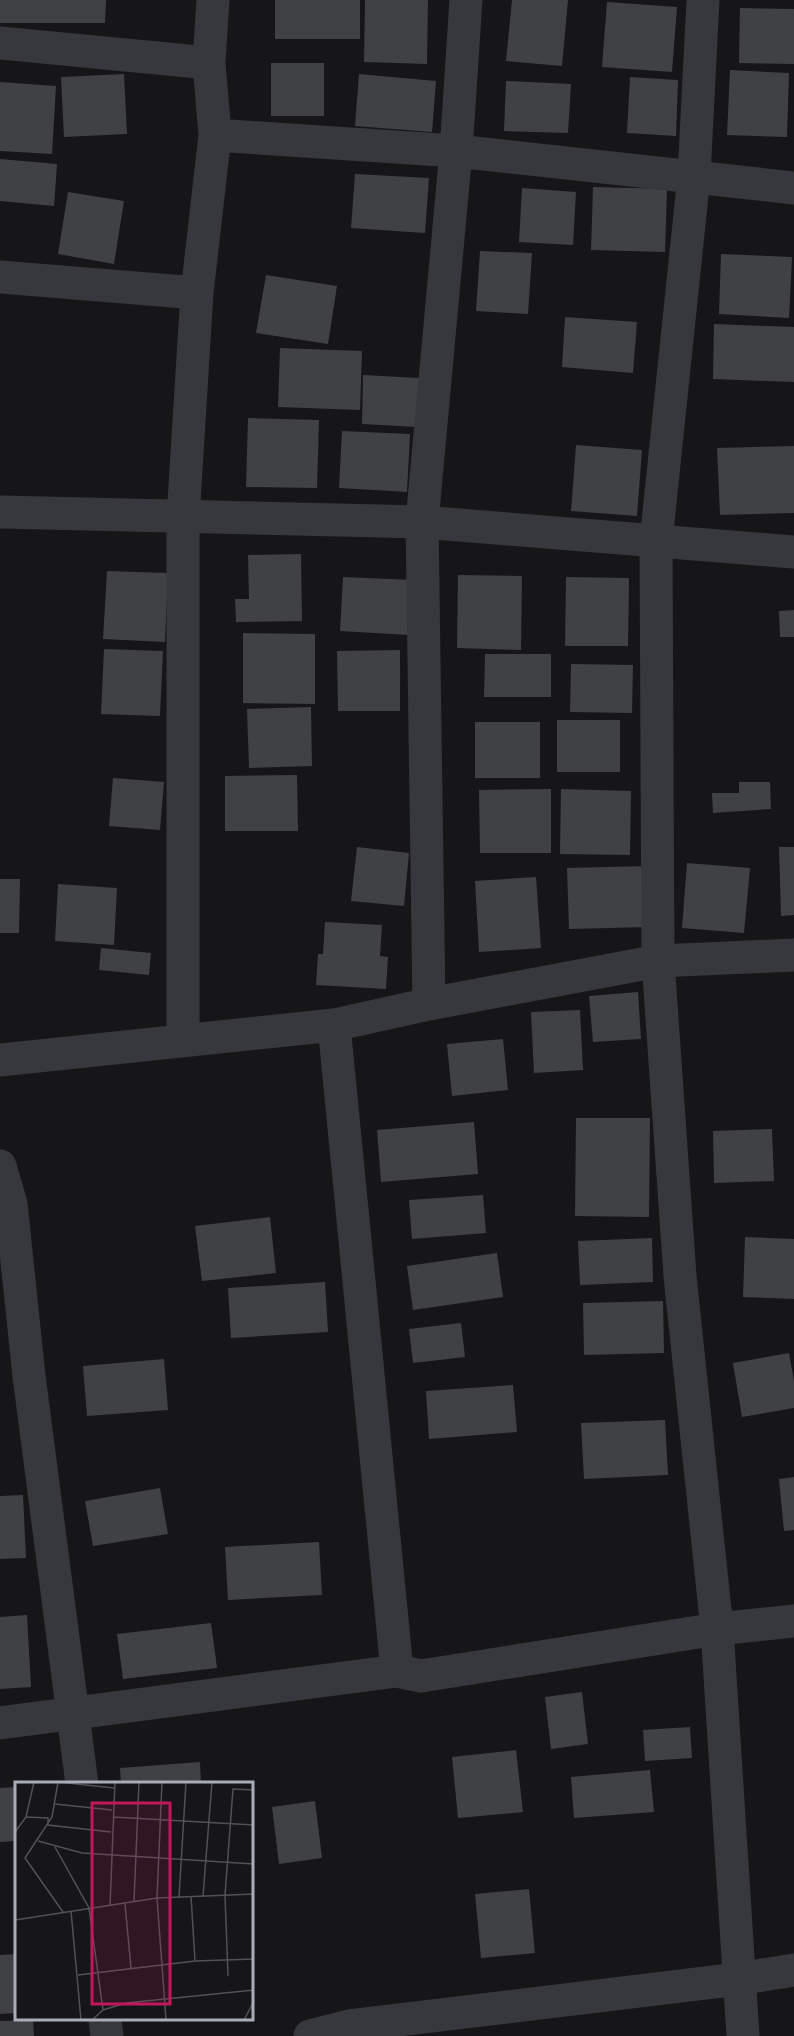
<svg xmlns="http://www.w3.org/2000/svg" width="794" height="2036" viewBox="0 0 794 2036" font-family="'DM Sans',sans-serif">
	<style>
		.building { fill: #404145 }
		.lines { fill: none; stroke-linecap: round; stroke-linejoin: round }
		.minor { stroke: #37383d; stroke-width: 33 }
		.inset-road { fill: none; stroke: #505258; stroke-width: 1.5 }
		.view { fill: #c2185b; fill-opacity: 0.15; stroke: #c2185b; stroke-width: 3 }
		.inset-edge { fill: none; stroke: #a8adb8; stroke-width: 3 }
	</style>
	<rect width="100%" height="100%" fill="#161618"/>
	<path class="building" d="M0 0H106L105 23H0Z
		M275 0H360V39H275Z
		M365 0H428L427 64 364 62Z
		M512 0H568L562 66 506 61Z
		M607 2 677 7 672 72 602 67Z
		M740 8 794 9V64L739 63Z
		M271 63H324V116H271Z
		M730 70 789 73 787 137 727 135Z
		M124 74 127 134 64 137 61 77Z
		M359 74 436 81 432 132 355 126Z
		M630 77 678 80 676 136 627 133Z
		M506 81 571 84 568 133 504 131Z
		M0 82 56 86 52 154 0 151Z
		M0 159 57 164 54 206 0 201Z
		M355 174 429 178 425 233 351 228Z
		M593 187 667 189 665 252 591 250Z
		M522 188 576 192 573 245 519 242Z
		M68 192 124 201 114 264 58 254Z
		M480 251 532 253 528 314 476 311Z
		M721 254 792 257 789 318 719 314Z
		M266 275 337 286 328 344 256 333Z
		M565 317 637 322 633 373 562 367Z
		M714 324 794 327V382L713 379Z
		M280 348 362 351 360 410 278 407Z
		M363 375 419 378 418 427 362 424Z
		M248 418 319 420 317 488 246 487Z
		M342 431 410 434 407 492 339 488Z
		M576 445 642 450 637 516 571 511Z
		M794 446V513L720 515 717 448Z
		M301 554 302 621 236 622 235 599H249L248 555Z
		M107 571 168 573 165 642 103 639Z
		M458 575 522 576 521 650 457 648Z
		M343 577 412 580 409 635 340 631Z
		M566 577 629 578 628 646H565Z
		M794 610V637H780L779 611Z
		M243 633 315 634V704L243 703Z
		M104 649 163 651 160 716 101 714Z
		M400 650V711H338L337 651Z
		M485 654H551V697H484Z
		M571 664 633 665 632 713 570 712Z
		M311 707 312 766 249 768 247 709Z
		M557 720H620V772H557Z
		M475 722H540V778H475Z
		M297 775 298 831H225V776Z
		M113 778 164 782 160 830 109 826Z
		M739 782H770L771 809 713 813 712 793H739Z
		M551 789V853H480L479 790Z
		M561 789 631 791 630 855 560 854Z
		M357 847 409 853 404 906 351 901Z
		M779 847H794V915L781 916Z
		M687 863 750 868 744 933 682 928Z
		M647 866 649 927 569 929 567 868Z
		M536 877 541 948 479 952 475 881Z
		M0 879H20L19 933H0Z
		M58 884 117 888 114 945 55 941Z
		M325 922 382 925 380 956 388 957 386 989 316 985 318 954H323Z
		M101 948 151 953 149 975 99 970Z
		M638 992 641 1039 593 1042 589 996Z
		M580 1010 583 1070 534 1073 531 1012Z
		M503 1039 508 1090 452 1096 447 1044Z
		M576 1118H650L649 1217 575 1216Z
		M474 1122 478 1174 381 1182 377 1130Z
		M772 1129 774 1181 714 1183 713 1131Z
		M483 1195 486 1233 412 1239 409 1200Z
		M270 1217 276 1273 202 1281 195 1226Z
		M745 1237 794 1239V1299L743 1297Z
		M652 1238 653 1282 580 1285 578 1241Z
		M497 1253 503 1297 413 1310 407 1266Z
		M325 1282 328 1332 231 1338 228 1288Z
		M663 1301 664 1353 584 1355 583 1303Z
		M461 1323 465 1357 413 1363 409 1329Z
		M789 1353 794 1381V1408L742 1417 733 1363Z
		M164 1359 168 1410 87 1416 83 1366Z
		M513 1385 517 1432 429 1439 426 1391Z
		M665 1420 668 1475 584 1479 581 1423Z
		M794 1477V1530L784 1531 779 1479Z
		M160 1488 168 1534 93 1546 85 1501Z
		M23 1495 26 1558 0 1559V1496Z
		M319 1542 322 1595 228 1600 225 1547Z
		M27 1615 31 1687 0 1689V1617Z
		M211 1623 217 1668 123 1679 117 1634Z
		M582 1692 588 1744 551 1749 545 1697Z
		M690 1727 692 1758 645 1761 643 1730Z
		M516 1750 523 1812 458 1818 452 1757Z
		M200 1762 201 1784H121L120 1768Z
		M650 1770 654 1812 574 1818 571 1777Z
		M16 1787V1841L0 1842V1788Z
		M315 1801 322 1858 279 1864 272 1807Z
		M529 1889 535 1953 481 1958 475 1894Z
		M16 1954V2013L0 2014V1955Z
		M33 2020 34 2036H0V2021Z"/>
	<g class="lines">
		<path class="minor" d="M703 0 694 176 656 541 658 961 680 1276 717 1629 743 2036
			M0 43 209 63
			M215 135 456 151 794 188
			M0 277 197 293
			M0 512 422 522 794 552
			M429 1004 422 522 456 151 466 0
			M334 1025 397 1671
			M183 1041V518L197 293 215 135 209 63 213 0
			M0 1060 334 1025 429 1004 658 961 794 955
			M0 1166 11 1204 29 1376 82 1784
			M0 1723 397 1671 421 1676 717 1629 794 1621
			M105 2020 107 2036
			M310 2036 349 2026 738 1979 794 1970"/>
	</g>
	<g transform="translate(15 1782)">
		<rect width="238" height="238" fill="#161618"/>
		<path class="inset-road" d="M19 0 11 35 33 36V43L96 50M147 0 142 116 151 238M40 22 97 28M98 35 239 43M0 50 11 35M23 59 67 71 239 82M40 65 74 126 88 228M176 114 180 179M188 114 197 0M164 115 171 0M119 120 124 0M110 122 116 186M95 124 100 0M56 129 66 238M48 130 10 76 37 35 43 0 99 6M0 138 142 116 239 112M63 193 180 179 239 177M213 194 210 113 218 7 239 8M77 238 88 228 111 221 239 208M229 238 239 219"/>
		<path class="view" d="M77 21H155V222H77Z"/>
		<rect width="238" height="238" class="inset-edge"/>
	</g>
</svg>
